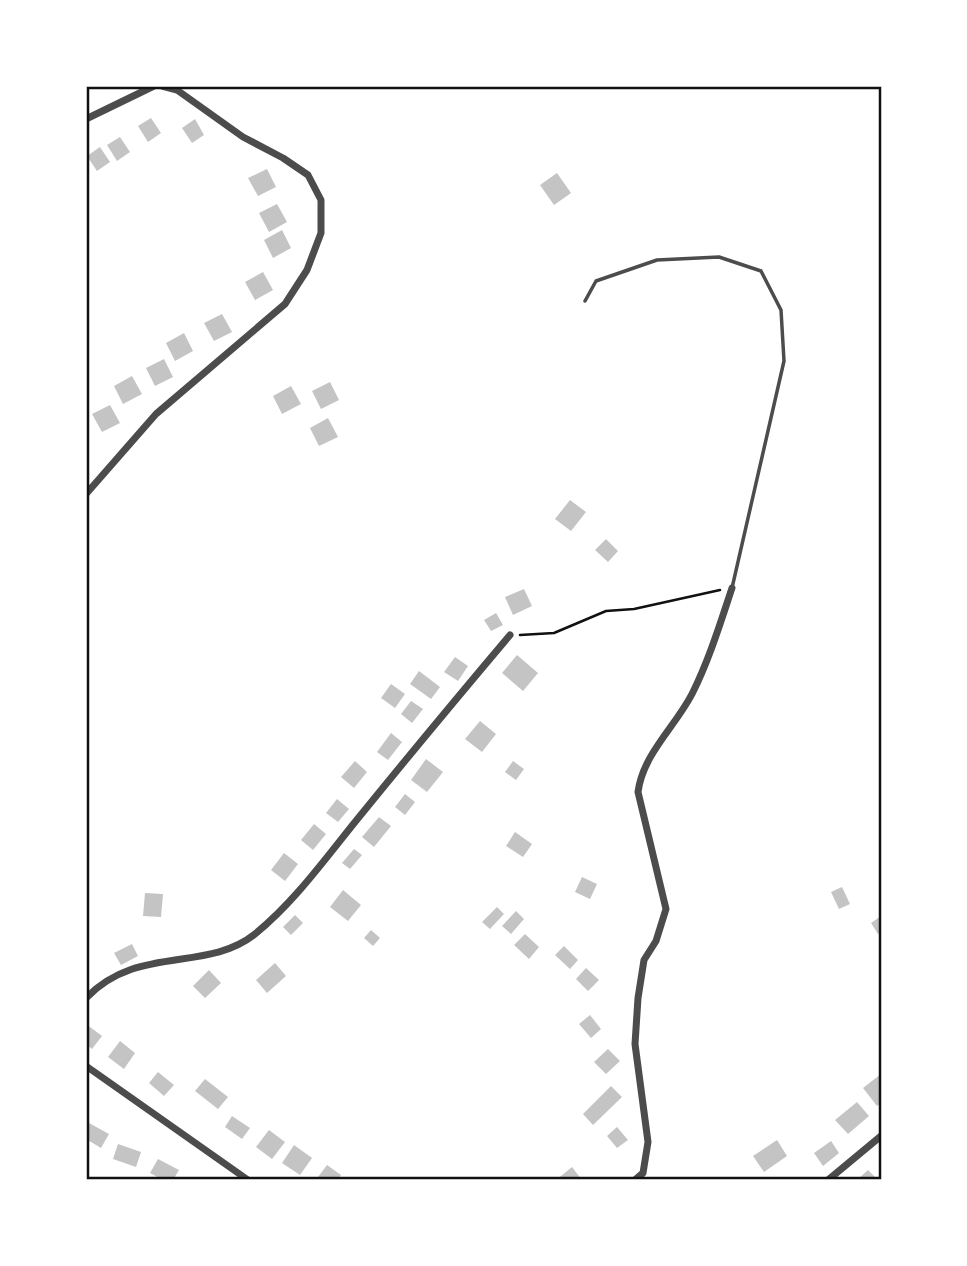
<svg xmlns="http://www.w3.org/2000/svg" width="967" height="1266" viewBox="0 0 967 1266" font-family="Lato,sans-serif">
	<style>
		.building { fill: #c4c4c4 }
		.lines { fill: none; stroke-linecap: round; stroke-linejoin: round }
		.path { stroke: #111; stroke-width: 2.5 }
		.service { stroke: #4c4c4c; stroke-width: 3.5 }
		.minor { stroke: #4c4c4c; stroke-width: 7 }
		.neatline { fill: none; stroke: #111; stroke-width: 2.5 }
	</style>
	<rect width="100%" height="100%" fill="#fff"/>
	<path class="building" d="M151 118 161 133 148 142 138 126Z
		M195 119 204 135 192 143 182 128Z
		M120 137 130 152 117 161 107 145Z
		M100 147 110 162 97 171 87 156Z
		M267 169 276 187 258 196 248 178Z
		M557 173 571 193 554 205 540 185Z
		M277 204 287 222 269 232 259 213Z
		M282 230 291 248 273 258 264 240Z
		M263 272 273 290 255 300 245 282Z
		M222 314 232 332 214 341 204 323Z
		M184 333 193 351 175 361 166 343Z
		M164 359 173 377 155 386 146 368Z
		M132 376 142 394 123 404 114 386Z
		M330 382 339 400 321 409 312 391Z
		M291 386 301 404 282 414 273 396Z
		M110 405 120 423 102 432 92 414Z
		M328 418 338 437 319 446 310 428Z
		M570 500 586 512 571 531 555 519Z
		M606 539 618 551 608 562 595 550Z
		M524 589 532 606 513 615 505 597Z
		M496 613 503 625 491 631 484 620Z
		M517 655 538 673 523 691 502 673Z
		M455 657 468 666 458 681 444 672Z
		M419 671 440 687 431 699 410 684Z
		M391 684 405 694 395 708 381 698Z
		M411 701 423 709 412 723 401 714Z
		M480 721 496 734 482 752 465 739Z
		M391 733 402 742 388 760 377 752Z
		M426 759 443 772 427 792 411 780Z
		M355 761 367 772 354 788 341 777Z
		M513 761 524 769 516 780 505 772Z
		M405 794 415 802 405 815 395 807Z
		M337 799 349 809 338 822 326 813Z
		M379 817 391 826 374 847 362 837Z
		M314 824 326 834 313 850 301 840Z
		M515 832 532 844 523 857 506 846Z
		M354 849 362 855 350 869 342 863Z
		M284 853 298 864 285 881 271 870Z
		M582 877 597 884 590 899 575 892Z
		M842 887 850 904 839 909 831 892Z
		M343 890 361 905 348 921 330 907Z
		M145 893 163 894 161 917 143 916Z
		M497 907 504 914 490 929 482 922Z
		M516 911 524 919 511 934 502 926Z
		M295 915 303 923 291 935 283 927Z
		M881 916V932L878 934 871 923Z
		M371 930 380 938 373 946 364 938Z
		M525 934 539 947 529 959 514 945Z
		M132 944 138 956 121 965 114 953Z
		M564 946 578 960 570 969 555 955Z
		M275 963 286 976 267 993 256 980Z
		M586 968 599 980 588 991 576 979Z
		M209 970 221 983 205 998 193 986Z
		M590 1015 601 1029 591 1038 579 1024Z
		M86 1024 102 1036 92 1049 86 1044Z
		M120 1041 135 1053 124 1069 108 1057Z
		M608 1049 620 1061 606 1074 594 1062Z
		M158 1072 174 1085 164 1096 149 1083Z
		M881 1074V1103L877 1106 863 1088Z
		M205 1079 228 1097 218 1109 195 1091Z
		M611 1086 622 1097 593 1125 583 1114Z
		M857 1102 869 1116 848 1134 835 1120Z
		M232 1116 250 1128 242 1139 225 1127Z
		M89 1123 109 1134 101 1148 86 1139Z
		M617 1127 628 1140 617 1148 607 1136Z
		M269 1130 285 1142 272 1159 256 1147Z
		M777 1140 787 1156 764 1172 753 1156Z
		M831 1141 839 1153 823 1166 814 1153Z
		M118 1144 141 1152 136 1167 113 1159Z
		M294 1145 312 1158 300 1175 282 1163Z
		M158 1159 179 1170 173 1180H163L150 1173Z
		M327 1165 341 1175 338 1180 318 1177Z
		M572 1167 582 1180H556Z
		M868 1170 878 1180H857Z"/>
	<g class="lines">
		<path class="path" d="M520 635 554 633 606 611 634 609 720 590"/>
		<path class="service" d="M585 301 596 281 657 260 719 257 761 271 781 310 784 361 732 588"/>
		<path class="minor" d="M86 119 154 86
			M86 494 156 414 285 304 307 270 321 233V200L308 175 283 158 243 137 177 90 162 86
			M86 998C138 944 206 973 255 934 297 900 330 852 364 811 412 752 461 693 510 635
			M86 1066 248 1180
			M635 1180 643 1173 648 1142 635 1044 638 998 644 960 656 941 666 909 638 792C643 754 675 727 692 694 709 660 720 624 732 588
			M828 1180 881 1136"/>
	</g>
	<rect width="967" height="1266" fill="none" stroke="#ffffff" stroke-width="175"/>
	<rect x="88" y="88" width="792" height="1090" class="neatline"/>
</svg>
